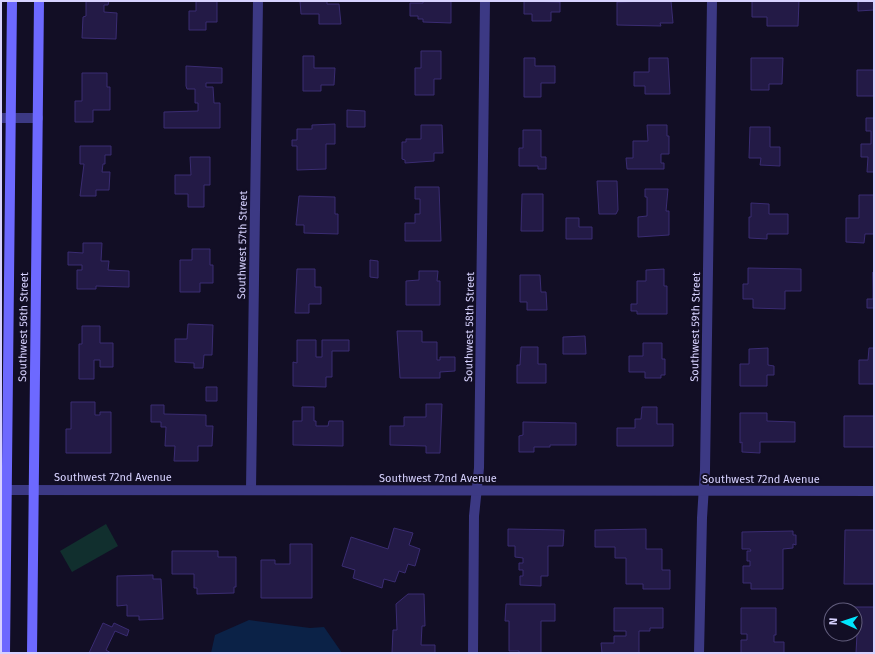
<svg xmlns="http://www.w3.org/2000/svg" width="875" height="654" viewBox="0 0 875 654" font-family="'Fira Sans',sans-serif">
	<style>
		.green { fill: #112f2e }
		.water { fill: #0b2247 }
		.building { fill: #231a46; stroke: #3a2c72 }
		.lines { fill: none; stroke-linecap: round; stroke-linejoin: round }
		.minor { stroke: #3c3984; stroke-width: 10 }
		.tertiary { stroke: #3c3984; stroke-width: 10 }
		.secondary { stroke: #6d69ff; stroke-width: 10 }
		.labels { text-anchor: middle; stroke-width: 4; stroke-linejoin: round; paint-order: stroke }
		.street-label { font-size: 11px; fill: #d7d2ff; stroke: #120e25 }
	</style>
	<rect width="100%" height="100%" fill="#120e25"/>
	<path class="green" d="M106 524 118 546 72 572 60 551Z"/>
	<path class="water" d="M249 620 310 628 324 627 342 653H211L215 635Z"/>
	<path class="building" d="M86 1H109L108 5H104V12L117 13 116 39 82 38 83 17 86 16Z
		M196 1H217V22H206V30H189V11H196Z
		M300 1H327V4H339L341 24H319V14H301Z
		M423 1H451V23L423 22V19H418V16H410V3H423Z
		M524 1 560 2V12H551V21H532V14H524Z
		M651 1H671L673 23H660L661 26 617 25V2Z
		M752 1H799L798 26H767V17H752Z
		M858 1H874V10L858 11Z
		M421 51H441V79H434V95H415V68H421Z
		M303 56H314V68H335L334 85H321V91H303Z
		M524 58H535V66H555V83H541V97H524Z
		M649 58H668L670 94H645V86H634V72H649Z
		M751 58H783L782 84H769V90H751Z
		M186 66 222 68V83H206V87H213L214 103H220V128H164V112L198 111V103H195V89H187L186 86Z
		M857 70H874V96H857Z
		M82 73H107V87H110V110H93V122H75V101H82Z
		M347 110 365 111V127H347Z
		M866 118H874V172H867L868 157H861V144H871V131H866Z
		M335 124V144H326V169L297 170V146H292V140H297V129H312V125Z
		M421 125H442L443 153H434V161L405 163V160L402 159V142H406V139H421Z
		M647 125H667V136H669V154H661V163H664V169H627L626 158H633V141H648Z
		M750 127H770V147H780V166L760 165 761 158H749Z
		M523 130H541V157H546V169H538V166H519V148H523Z
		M80 146H111V155H105V164H103L102 172H110L109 190H96V196H80L84 164H80Z
		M190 157H210V185H204V207H188V194H175V175H191Z
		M597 181H617L618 210 616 214H599Z
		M415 187H439L441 241H405V223H415V214H420V199H415Z
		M645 189H668L666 211H669V235L638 237V217L647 216V197H645Z
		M522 194H543V231H521Z
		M859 195H874V234H865L864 243 846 242V218H859Z
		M299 196 335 197V214H338V234L304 233V225H296Z
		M751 203 769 204V214H788V234H767V239L749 238V217H751Z
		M566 218H579V227H592V239H566Z
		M83 243H102L101 261H109L108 270 129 271V287L96 286V289H77V270H82V265H68V252L83 253Z
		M192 249H210V265H213V283H200V292H180V260H192Z
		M370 260 378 261V278L370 277Z
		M748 268 801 269V291H785V309L753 308V299H743V284H748Z
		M297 269H315V287H321V304H309V313H295Z
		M664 269V286H667V314H637V311H631V304H637V281H646V270Z
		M419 271H438L437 281H440V305H406V281L419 280Z
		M873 272 874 308H867V299H873Z
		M520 275H540L541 292H546L547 310H527V302H520Z
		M188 324 213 325 212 355H204L203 368H194V363L175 362V339H187Z
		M82 326H100V343H113V367H100V360H94V379H79V344H82Z
		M397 331H422V342H437V360H440V357H455V371L440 372V378H400Z
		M585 336 586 354H563V337Z
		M297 340H316V357H322V340H349V351H332V377H326V387L293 386V362L297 363Z
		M643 343H662V359H665V375H661V378H645V372H629V356H643Z
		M521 347H538V364H546V383H517V365H520Z
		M768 348V365L774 366V375H767V386H740V364H749V349Z
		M869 348H874V384H859V360H868Z
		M206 387H217V401H206Z
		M71 402H95V415H100V412H111V453H66V429H71Z
		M426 404H442L440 453H426V446L390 445V426H404V417H426Z
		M151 405H164V414L206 415V426H213L212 446H198V461H174L175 446H165L166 427H161V422H151Z
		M302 407H314V421H316V426H328L329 421H343V446L293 445V421H302Z
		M642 407H657V424H673V446H617V428H635V419H641Z
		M740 413H767V421L795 422V442H760V453L742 452V442L740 443Z
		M844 416H874V447H844Z
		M523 422 576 423V445H550V447H534V452H519V436L523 435Z
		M394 528 413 533 409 545 420 549 415 566 408 564 405 573 399 571 395 582 384 579 382 588 353 578 355 570 342 566 351 537 388 549Z
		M508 529 564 530 563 546H548V576H541V586L520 585V576H523V570H519V563H523V558L515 557V546H508Z
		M646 529V549H662V570H670V589H643V584H626V558H615V547H595V530Z
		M845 530H874V584H844Z
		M793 531V535H796V545L793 544V548L783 549V589H751V583H743V566H750V561H747V551H751L750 549H742V532Z
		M290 544H312V598H261V560H275V564H290Z
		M172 551H218V557H236V587H234V593L197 594V588H194V574H172Z
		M153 575V579H161L163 619 139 620V616H127V605L117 606V576Z
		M408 594H424L425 626H422L421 645H435V653H392L393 630H397L396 604Z
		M506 604H555V621H541V653H519V651H509V621H505Z
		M849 607H874V653H856L857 634 849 635 855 634V610H849Z
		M614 608H663V628H650V631H639V653H602L601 643H614V636H626V631H614Z
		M741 608H776V635H774V642H784V653H741V640H747V634H741Z
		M103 623 112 627 114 623 129 630 127 636 115 631 106 650 111 653H89Z"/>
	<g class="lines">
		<path class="minor" d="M1 118H38
			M251 489 258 1
			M473 653 474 516 479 468 485 1
			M699 653 702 518 705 470 712 1"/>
		<path class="tertiary" d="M1 490 874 491"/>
		<path class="secondary" d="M5 653 12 1
			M32 653 39 1"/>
	</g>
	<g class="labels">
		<g class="street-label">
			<text transform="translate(242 245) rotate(-89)" y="4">Southwest 57th Street</text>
			<text transform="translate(23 327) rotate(-89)" y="4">Southwest 56th Street</text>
			<text transform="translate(469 327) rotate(-89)" y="4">Southwest 58th Street</text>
			<text transform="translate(695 327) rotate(-89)" y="4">Southwest 59th Street</text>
			<text x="113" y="481">Southwest 72nd Avenue</text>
			<text x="438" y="482">Southwest 72nd Avenue</text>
			<text x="761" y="483">Southwest 72nd Avenue</text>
		</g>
	</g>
	<rect width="875" height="654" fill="none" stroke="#d7d2ff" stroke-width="4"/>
	<g transform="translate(843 622) rotate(273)"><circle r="19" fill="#120e25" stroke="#615c7c"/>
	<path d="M0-3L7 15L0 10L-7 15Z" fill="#00e5fd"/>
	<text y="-6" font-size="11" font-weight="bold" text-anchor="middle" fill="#d7d2ff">N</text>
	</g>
</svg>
